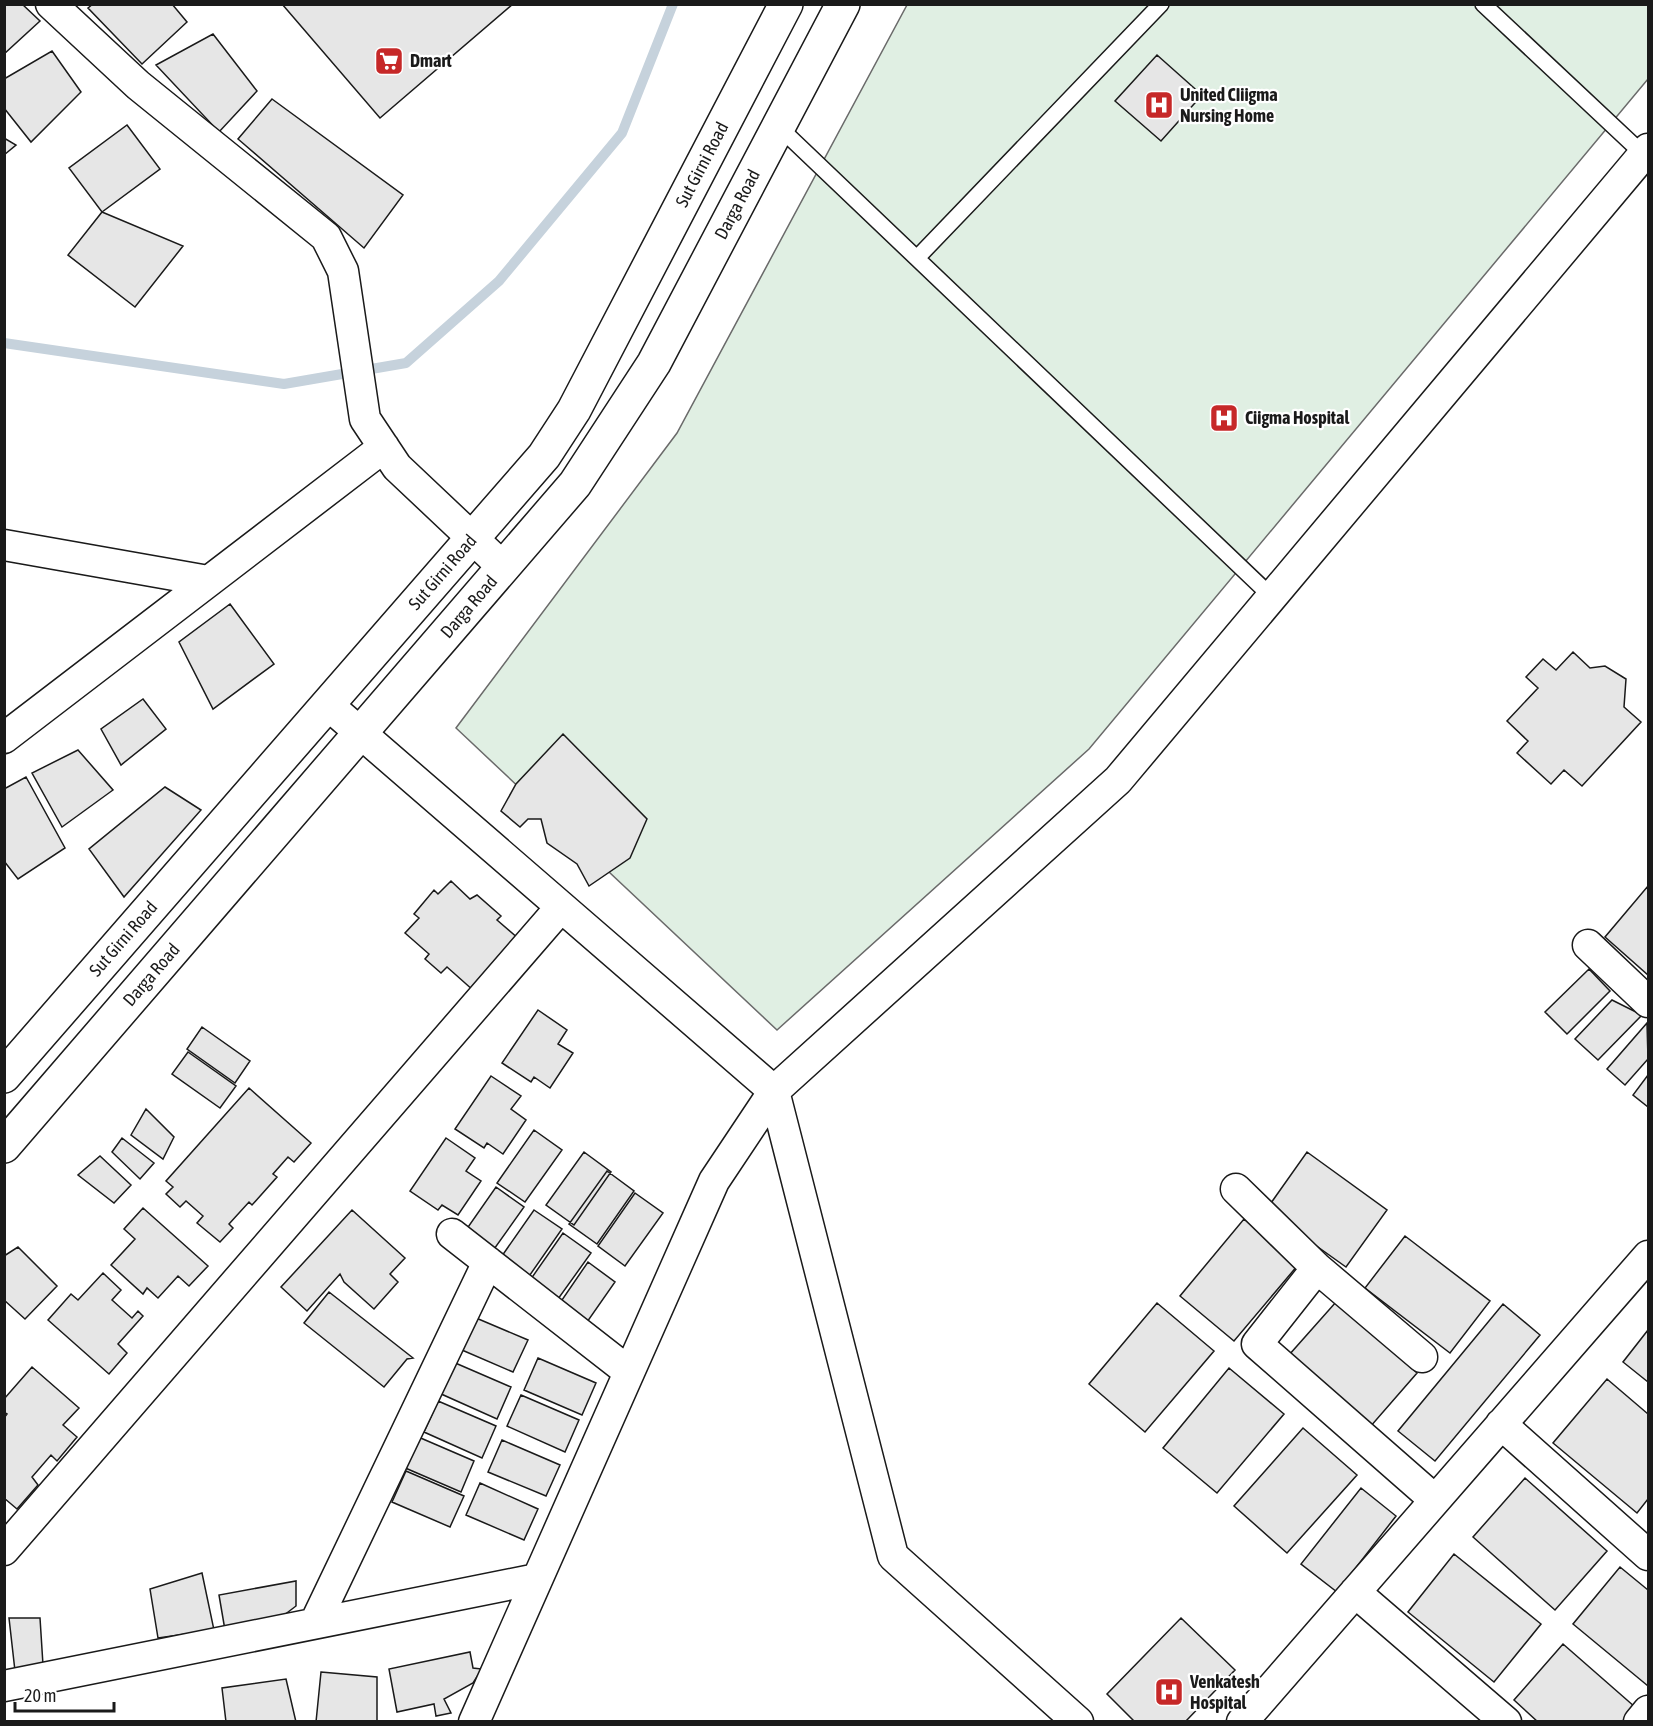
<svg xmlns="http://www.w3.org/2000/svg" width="1653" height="1726" viewBox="0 0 1653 1726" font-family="'Asap Condensed',sans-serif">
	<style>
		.green { fill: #e0efe3; stroke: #6a6a6a; stroke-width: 1.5 }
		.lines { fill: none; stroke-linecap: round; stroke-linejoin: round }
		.stream { stroke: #c6d2dc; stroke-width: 10 }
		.building { fill: #e6e6e6; stroke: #1a1a1a; stroke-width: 1.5 }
		.service-casing { stroke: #1a1a1a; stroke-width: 18 }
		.minor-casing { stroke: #1a1a1a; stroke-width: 33 }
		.secondary-casing { stroke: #1a1a1a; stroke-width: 36 }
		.service { stroke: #fff; stroke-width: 15 }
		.minor { stroke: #fff; stroke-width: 30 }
		.secondary { stroke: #fff; stroke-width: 33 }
		.labels { text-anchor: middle; stroke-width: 4.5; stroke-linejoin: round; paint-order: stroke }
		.poi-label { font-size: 18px; font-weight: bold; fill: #1a1a1a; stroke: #fff; text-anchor: start }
		.street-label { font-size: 18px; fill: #1a1a1a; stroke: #fff }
	</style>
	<rect width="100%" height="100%" fill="#fff"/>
	<path class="green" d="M907 5H1648V79L1089 749 777 1030 456 728 677 433Z"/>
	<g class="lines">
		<path class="stream" d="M4 343 284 384 406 363 499 281 622 133 673 4"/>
	</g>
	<path class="building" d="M4 4H22L40 21 4 54Z
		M93 4H172L187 22 142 64 88 8Z
		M282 4H513L380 118Z
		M213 34 257 91 219 132 156 65Z
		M52 51 81 92 31 142 4 108V79Z
		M1157 55 1202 95 1161 141 1115 101Z
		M272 99 403 195 364 248 238 139Z
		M127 125 160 169 102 212 69 168Z
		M4 138 16 145 4 155Z
		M102 212 183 246 135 307 68 255Z
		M230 604 274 664 213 709 179 642Z
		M1573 652 1590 668 1605 666 1626 679 1624 707 1641 722 1582 786 1564 770 1551 784 1517 753 1528 741 1507 721 1538 688 1526 677 1543 659 1556 670Z
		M143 699 166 729 121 765 101 729Z
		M563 734 647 819 630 858 589 886 577 864 547 843 541 819H528L520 827 501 811 516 784Z
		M78 750 113 790 62 827 32 773Z
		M26 777 65 848 18 879 4 861V789Z
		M165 787 201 810 124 897 89 849Z
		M451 881 470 899 477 895 501 916 497 920 519 939 474 991 447 967 441 973 425 959 429 954 405 933 419 918 414 914 434 890 438 894Z
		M1648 886V975L1605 937Z
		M1589 969 1610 991 1567 1034 1545 1012Z
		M1612 1000 1642 1015 1598 1060 1575 1039Z
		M538 1010 567 1030 558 1044 573 1053 550 1088 534 1077 531 1082 502 1063Z
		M1647 1023 1648 1059 1625 1085 1607 1069Z
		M202 1027 250 1061 235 1083 187 1049Z
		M188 1052 236 1086 220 1108 172 1074Z
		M1648 1075V1107L1633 1095Z
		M491 1076 521 1096 511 1109 526 1120 503 1154 487 1143 484 1148 455 1129Z
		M249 1088 311 1143 294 1162 288 1157 273 1174 277 1177 252 1205 249 1202 229 1224 233 1228 220 1242 197 1223 203 1216 186 1201 180 1207 166 1194 173 1187 166 1181Z
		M146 1109 174 1137 163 1159 131 1135Z
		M534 1130 562 1150 525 1202 497 1183Z
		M122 1138 154 1163 140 1179 112 1152Z
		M446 1138 475 1158 466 1171 481 1181 458 1215 442 1205 438 1210 410 1191Z
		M584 1152 611 1172 574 1225 546 1205Z
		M1307 1152 1387 1210 1346 1267 1266 1210Z
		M100 1156 131 1185 114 1203 78 1175Z
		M607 1171 634 1191 597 1244 569 1224Z
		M496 1187 524 1207 487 1259 459 1240Z
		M635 1193 663 1213 625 1266 598 1246Z
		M143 1208 208 1266 189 1286 178 1276 158 1298 147 1288 143 1294 111 1265 135 1239 124 1229Z
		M352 1210 405 1258 390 1274 398 1282 374 1309 344 1282 340 1274 307 1311 281 1287Z
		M534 1210 562 1229 525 1282 497 1263Z
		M1244 1219 1298 1265 1234 1341 1180 1296Z
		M563 1233 591 1253 553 1306 526 1286Z
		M1405 1236 1490 1301 1450 1353 1365 1288Z
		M18 1247 57 1286 25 1319 4 1300V1256Z
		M588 1262 615 1282 578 1335 551 1316Z
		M103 1273 121 1290 112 1300 132 1318 138 1311 143 1316 118 1344 127 1353 109 1374 48 1320 71 1294 78 1300Z
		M329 1292 413 1358 407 1359 384 1387 304 1323Z
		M1336 1302 1417 1373 1370 1427 1289 1355Z
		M1157 1303 1214 1351 1145 1432 1089 1384Z
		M1503 1304 1540 1335 1435 1461 1398 1431Z
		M469 1315 528 1340 513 1372 455 1347Z
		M1648 1330V1382L1623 1362Z
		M538 1358 596 1383 582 1415 524 1390Z
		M453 1362 511 1387 497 1419 439 1393Z
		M32 1367 79 1408 63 1425 77 1437 57 1461 51 1455 32 1477 38 1485 17 1509 4 1498V1418L7 1414 4 1412V1399Z
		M1229 1368 1284 1414 1217 1493 1163 1448Z
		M1607 1379 1648 1414V1499L1637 1513 1553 1443Z
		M521 1395 579 1420 565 1452 507 1426Z
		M438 1401 496 1426 482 1458 424 1432Z
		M1303 1428 1357 1475 1287 1553 1234 1506Z
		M416 1436 474 1461 461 1492 403 1467Z
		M502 1440 560 1465 546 1496 488 1472Z
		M406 1471 464 1496 450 1527 392 1502Z
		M1525 1478 1607 1551 1555 1610 1473 1537Z
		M480 1483 538 1509 524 1540 466 1515Z
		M1361 1488 1396 1516 1337 1592 1301 1564Z
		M1454 1554 1541 1624 1494 1682 1408 1612Z
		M1620 1567 1648 1590V1686L1573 1624Z
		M202 1573 214 1630 158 1638 150 1589Z
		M296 1581V1606L271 1625 226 1636 219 1595Z
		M9 1618H40L43 1665 15 1671Z
		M1181 1618 1235 1670 1185 1722H1135L1107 1694Z
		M1563 1644 1635 1707 1622 1722H1538L1514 1700Z
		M470 1652 473 1668 482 1669 473 1683 444 1699 451 1713 436 1716 434 1704 397 1712 389 1669Z
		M321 1672 377 1677V1722H316Z
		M286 1679 296 1722H226L222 1688Z"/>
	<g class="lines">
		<g class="service-casing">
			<path id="service" d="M1483 4 1644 155
				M779 127 1272 597
				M917 258 1161 4"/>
		</g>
		<g class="minor-casing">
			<path id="minor" d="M51 4 138 85 326 237 343 271 365 419 397 467 504 568
				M4 545 208 581
				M327 704 774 1091 893 1556 1078 1722
				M4 738 384 447
				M1588 945 1648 1002
				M1236 1189 1317 1268 1422 1357
				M452 1234 629 1372
				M1317 1268 1257 1344 1435 1500
				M1501 1424 1648 1555
				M4 1550 561 907
				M1355 1592 1506 1722
				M315 1623 488 1262
				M4 1686 537 1579
				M474 1722 714 1181 774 1091 1118 780 1648 149
				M1242 1722 1648 1256
				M1639 1722 1648 1711"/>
		</g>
		<g class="secondary-casing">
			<g id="secondary">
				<path id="s1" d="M4 1076 544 456 574 410 786 4"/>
				<path id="s2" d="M4 1146 575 484 654 363 843 4"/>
			</g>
		</g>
		<use href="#service" class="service"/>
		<use href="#minor" class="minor"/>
		<use href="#secondary" class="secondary"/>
	</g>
	<defs>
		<g id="supermarket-square" transform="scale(1.5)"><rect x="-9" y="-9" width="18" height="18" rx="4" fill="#c62828" stroke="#fff"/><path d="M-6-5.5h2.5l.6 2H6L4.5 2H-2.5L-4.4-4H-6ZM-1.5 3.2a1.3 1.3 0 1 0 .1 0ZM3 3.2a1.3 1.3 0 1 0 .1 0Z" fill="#fff"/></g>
		<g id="hospital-square" transform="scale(1.5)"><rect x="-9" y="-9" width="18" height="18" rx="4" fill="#c62828" stroke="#fff"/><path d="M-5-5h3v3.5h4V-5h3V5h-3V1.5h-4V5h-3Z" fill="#fff"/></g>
	</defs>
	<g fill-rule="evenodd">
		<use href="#supermarket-square" x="389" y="61"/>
		<use href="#hospital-square" x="1159" y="105"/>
		<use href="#hospital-square" x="1224" y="418"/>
		<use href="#hospital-square" x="1169" y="1692"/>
	</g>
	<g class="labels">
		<g class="poi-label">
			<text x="410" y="67">Dmart</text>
			<text x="1180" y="101">United CIiigma<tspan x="1180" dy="21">Nursing Home</tspan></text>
			<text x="1245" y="424">Ciigma Hospital</text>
			<text x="1190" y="1688">Venkatesh<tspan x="1190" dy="21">Hospital</tspan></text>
		</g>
		<g class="street-label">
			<text dy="6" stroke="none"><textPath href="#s1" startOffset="1154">Sut Girni Road</textPath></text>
			<text dy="6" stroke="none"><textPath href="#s2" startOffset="1198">Darga Road</textPath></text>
			<text dy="6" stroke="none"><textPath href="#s1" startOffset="668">Sut Girni Road</textPath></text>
			<text dy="6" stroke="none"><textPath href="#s2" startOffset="712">Darga Road</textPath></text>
			<text dy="6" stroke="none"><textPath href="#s1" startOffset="182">Sut Girni Road</textPath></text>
			<text dy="6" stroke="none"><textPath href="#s2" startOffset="226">Darga Road</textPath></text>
		</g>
	</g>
	<rect width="1653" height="1726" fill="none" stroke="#1a1a1a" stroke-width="12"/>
	<path d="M15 1702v9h99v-9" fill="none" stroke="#1a1a1a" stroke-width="3"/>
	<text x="24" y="1702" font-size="18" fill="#1a1a1a" stroke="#ffffff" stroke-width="4.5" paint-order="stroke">20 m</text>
</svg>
